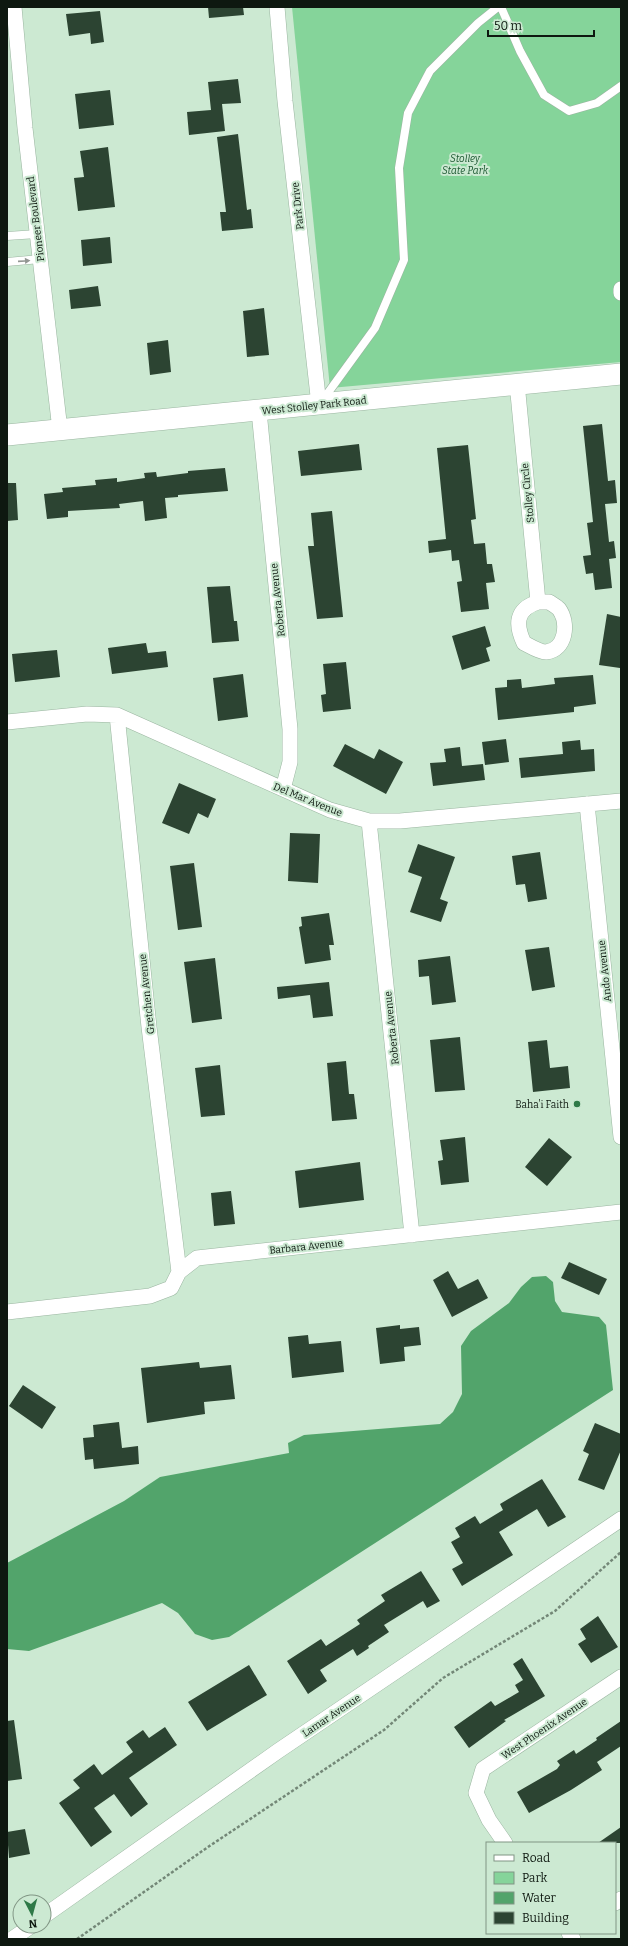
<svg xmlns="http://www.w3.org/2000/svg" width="628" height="1946" viewBox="0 0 628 1946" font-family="Bitter,serif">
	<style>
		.green { fill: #85d49a }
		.water { fill: #52a46b }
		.building { fill: #2c4432 }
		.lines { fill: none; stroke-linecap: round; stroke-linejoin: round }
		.service-casing { stroke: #9ab5a0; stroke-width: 9 }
		.minor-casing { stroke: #9ab5a0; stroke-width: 16 }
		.secondary-casing { stroke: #9ab5a0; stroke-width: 22 }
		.path { stroke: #738777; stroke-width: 2.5; stroke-dasharray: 3 2; stroke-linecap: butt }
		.service { stroke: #fff; stroke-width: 8 }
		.minor { stroke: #fff; stroke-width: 15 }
		.secondary { stroke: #fff; stroke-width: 21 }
		.oneway { fill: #939793 }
		.poi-dot { fill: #2e7947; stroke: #cce9d2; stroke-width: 1.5 }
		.labels { text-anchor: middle; stroke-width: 4; stroke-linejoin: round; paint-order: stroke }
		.park-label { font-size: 10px; font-style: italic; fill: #1a552f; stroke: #cce9d2 }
		.street-label { font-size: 10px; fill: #0e1810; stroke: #cce9d2 }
		.poi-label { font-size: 10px; fill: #0e1810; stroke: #cce9d2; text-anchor: end }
	</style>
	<rect width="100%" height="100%" fill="#cce9d2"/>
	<path class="green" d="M292 7H621V362L330 388Z"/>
	<path class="water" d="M546 1276 553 1282 555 1301 562 1312 599 1317 606 1325 613 1390 229 1637 212 1640 195 1634 178 1613 162 1603 29 1651 7 1649V1563L124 1501 160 1477 289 1453 288 1443 304 1435 440 1424 453 1412 462 1394 461 1346 471 1331 509 1303 521 1287 532 1277Z"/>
	<path class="building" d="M208 7H243L244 15 209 18Z
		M100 11 104 42 91 44 90 33 69 36 66 14Z
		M238 79 241 103 222 104 225 131 189 135 187 112 211 110 208 82Z
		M110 90 114 125 79 129 75 94Z
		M238 134 247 210 251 209 253 228 222 231 220 212H226L217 137Z
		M108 147 115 207 78 211 74 178 84 177 80 151Z
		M110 237 112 263 83 266 81 240Z
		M98 286 101 306 71 309 69 290Z
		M264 308 269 355 247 357 243 311Z
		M168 340 171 372 150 375 147 343Z
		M602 424 608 481 615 480 617 503 605 504 609 542 614 541 616 558 609 559 612 588 595 590 593 573 586 574 583 556 591 555 587 523 593 522 583 426Z
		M359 444 362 470 301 476 298 451Z
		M468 445 476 519 471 520 474 544 485 543 487 564H492L495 582 486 583 489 609 461 612 457 582 462 581 459 560 452 561 451 550 429 553 428 541 446 539 437 448Z
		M225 468 228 491 178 495V497L165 498 167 518 145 521 143 501 119 504 120 508 68 511V517L47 519 44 494 63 492 62 488 96 485 95 480 117 478V482L145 478 144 473 156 472 157 477 188 473V471Z
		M7 483H16L18 520 7 521Z
		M332 511 343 617 317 619 308 546H314L311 513Z
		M230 586 234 621H237L239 641 212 643 207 587Z
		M607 614 621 617 620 668 599 665Z
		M485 626 491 646 486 648 490 661 462 670 452 636Z
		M146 643 148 653 166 651 168 667 112 674 108 648Z
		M57 650 60 677 15 682 12 654Z
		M346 662 351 709 323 712 321 695 326 694 323 664Z
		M243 674 248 717 218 721 213 678Z
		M593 675 596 704 574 707V712L498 720 495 688 507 687V680L521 679 522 688 555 684 554 678Z
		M506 739 509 762 485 765 482 742Z
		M580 740 581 750 594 749 595 771 521 778 519 758 563 754 562 742Z
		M345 744 374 759 379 749 403 762 386 794 333 766Z
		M460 747 462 766 483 764 485 780 433 786 430 763 446 762 444 749Z
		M179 783 216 799 208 818 198 813 189 834 162 823Z
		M290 833 320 834 318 883 288 881Z
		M418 844 455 857 440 899 448 902 441 922 410 912 422 877 408 872Z
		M540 852 547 899 528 902 525 884 516 885 512 856Z
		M194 863 202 927 178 930 170 866Z
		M329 913 334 945H329L331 960 305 964 299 927 302 926 301 917Z
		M549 947 555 987 532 991 525 950Z
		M450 956 456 1002 432 1005 429 976 419 977 418 960Z
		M215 958 222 1019 192 1023 184 962Z
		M329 982 333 1016 313 1018 310 995 278 999 277 987Z
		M460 1037 465 1090 435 1092 430 1040Z
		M547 1040 550 1068 568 1066 570 1088 533 1092 528 1042Z
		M346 1061 349 1094H354L357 1119 332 1121 327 1063Z
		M220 1065 225 1115 201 1117 195 1068Z
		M465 1137 469 1182 441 1185 438 1161 443 1160 440 1140Z
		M549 1138 572 1157 547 1186 525 1167Z
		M360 1162 364 1200 299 1208 295 1171Z
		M231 1191 235 1224 214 1226 211 1193Z
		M569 1262 607 1279 599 1295 561 1278Z
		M448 1271 458 1289 478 1279 488 1298 452 1317 433 1280Z
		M400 1325V1329L419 1327 421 1345 404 1347 405 1361 380 1364 376 1328Z
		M308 1335 309 1344 341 1341 344 1372 292 1378 288 1337Z
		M199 1362 200 1368 231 1365 235 1399 204 1402 205 1414 147 1423 141 1368Z
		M23 1385 56 1407 42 1429 9 1406Z
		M119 1422 122 1448 138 1446 139 1464 94 1469 93 1459 85 1460 83 1438 94 1437 93 1425Z
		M595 1423 621 1434V1450L604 1490 578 1480 589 1454 583 1451Z
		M542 1479 566 1517 548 1527 537 1509 499 1532 513 1555 462 1586 452 1569 463 1563 451 1542 460 1537 455 1528 475 1516 480 1524 503 1510 500 1504Z
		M421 1571 440 1601 427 1608 423 1601 384 1625 389 1632 368 1646 369 1648 357 1656 353 1649 320 1670 327 1681 308 1694 287 1661 321 1639 326 1646 360 1624 357 1620 385 1601 381 1595Z
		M598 1616 618 1647 591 1663 578 1644 586 1639 580 1629Z
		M522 1658 545 1696 504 1720 506 1721 469 1748 454 1727 491 1701 495 1706 519 1692 515 1685 523 1680 513 1664Z
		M249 1665 267 1695 207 1731 188 1702Z
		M14 1720 22 1779 7 1781V1721Z
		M621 1721V1746L597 1762 602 1770 571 1790 529 1813 517 1792 557 1769 560 1765 557 1761 574 1750 576 1754 597 1740 596 1738Z
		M165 1727 177 1745 129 1778 148 1804 131 1817 114 1794 94 1808 112 1832 91 1847 59 1803 80 1788 73 1780 94 1764 102 1775 133 1752 126 1742 143 1730 149 1738Z
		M621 1827V1843H598Z
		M25 1829 30 1854 9 1858 7 1832Z"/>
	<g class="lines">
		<g class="service-casing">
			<path id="service" d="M501 7 520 51 544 95 569 111 597 103 621 86
				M7 236 37 234
				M7 262 40 259
				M322 401 375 328 404 260 399 168 408 113 430 71 478 23 498 7"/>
		</g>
		<g class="minor-casing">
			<path id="minor" d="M14 7 25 128 60 430
				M277 7 285 101 319 405
				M621 289V293
				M517 383 538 602
				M259 411 290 729V762L283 789
				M538 602H549C552 604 556 606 559 609 569 623 566 650 546 652 539 652 530 646 524 643 515 624 516 609 538 602Z
				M117 715 149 1027 179 1272
				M7 722 87 714 117 715 330 810 369 821H400L621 801
				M587 804 621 1137
				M369 821 412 1235
				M7 1312 150 1296 171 1288 179 1272 197 1258 621 1212
				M505 1843 489 1820 476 1793 483 1769 621 1677
				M615 1903 621 1899
				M44 1916 278 1751 621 1519
				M569 1933 573 1939
				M12 1939 31 1926"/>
		</g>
		<g class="secondary-casing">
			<path id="secondary" d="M7 435 621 374"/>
		</g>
		<path class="path" d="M77 1939 208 1847 384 1730 443 1678 555 1611 621 1552"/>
		<use href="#service" class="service"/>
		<use href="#minor" class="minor"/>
		<use href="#secondary" class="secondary"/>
	</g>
	<defs><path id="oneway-solid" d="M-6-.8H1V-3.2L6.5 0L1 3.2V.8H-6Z"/></defs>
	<use class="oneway" href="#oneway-solid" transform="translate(24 261) rotate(-4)"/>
	<circle class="poi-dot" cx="577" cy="1104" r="4"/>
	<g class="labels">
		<g class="park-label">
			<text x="465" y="162">Stolley<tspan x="465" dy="12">State Park</tspan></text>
		</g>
		<g class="street-label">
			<text transform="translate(297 206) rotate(-96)" y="4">Park Drive</text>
			<text transform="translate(35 219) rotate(-97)" y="4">Pioneer Boulevard</text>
			<text transform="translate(314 405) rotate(-6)" y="4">West Stolley Park Road</text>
			<text transform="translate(527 493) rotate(-96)" y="4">Stolley Circle</text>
			<text transform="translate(277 600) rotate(-96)" y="4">Roberta Avenue</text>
			<text transform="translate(308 799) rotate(22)" y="4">Del Mar Avenue</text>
			<text transform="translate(604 971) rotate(-96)" y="4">Ando Avenue</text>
			<text transform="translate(146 994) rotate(-96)" y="4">Gretchen Avenue</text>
			<text transform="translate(391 1028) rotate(-96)" y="4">Roberta Avenue</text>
			<text transform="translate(306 1246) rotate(-6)" y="4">Barbara Avenue</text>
			<text transform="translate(331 1715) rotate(-34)" y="4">Lamar Avenue</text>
			<text transform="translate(544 1728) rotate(-34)" y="4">West Phoenix Avenue</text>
		</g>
		<g class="poi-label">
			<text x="569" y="1108">Baha'i Faith</text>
		</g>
	</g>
	<rect width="628" height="1946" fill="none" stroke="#0e1810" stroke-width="16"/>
	<rect x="486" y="1842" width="130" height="92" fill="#cce9d2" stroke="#809584"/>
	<rect x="494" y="1855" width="20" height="6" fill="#ffffff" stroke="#809584"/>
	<text x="522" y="1862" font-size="12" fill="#0e1810">Road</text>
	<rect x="494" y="1872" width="20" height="12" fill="#85d49a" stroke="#809584"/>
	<text x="522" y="1882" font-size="12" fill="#0e1810">Park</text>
	<rect x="494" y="1892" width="20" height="12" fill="#52a46b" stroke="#809584"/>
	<text x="522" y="1902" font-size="12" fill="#0e1810">Water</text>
	<rect x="494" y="1912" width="20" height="12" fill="#2c4432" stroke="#809584"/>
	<text x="522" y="1922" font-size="12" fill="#0e1810">Building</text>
	<g transform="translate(32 1914) rotate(174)"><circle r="19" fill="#cce9d2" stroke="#809584"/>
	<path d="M0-3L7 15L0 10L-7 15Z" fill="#2e7947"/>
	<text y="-6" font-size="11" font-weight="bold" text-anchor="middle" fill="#0e1810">N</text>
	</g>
	<path d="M488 30v6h106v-6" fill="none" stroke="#0e1810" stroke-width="2"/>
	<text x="494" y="30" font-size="12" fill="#0e1810" stroke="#cce9d2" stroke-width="3" paint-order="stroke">50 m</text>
</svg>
